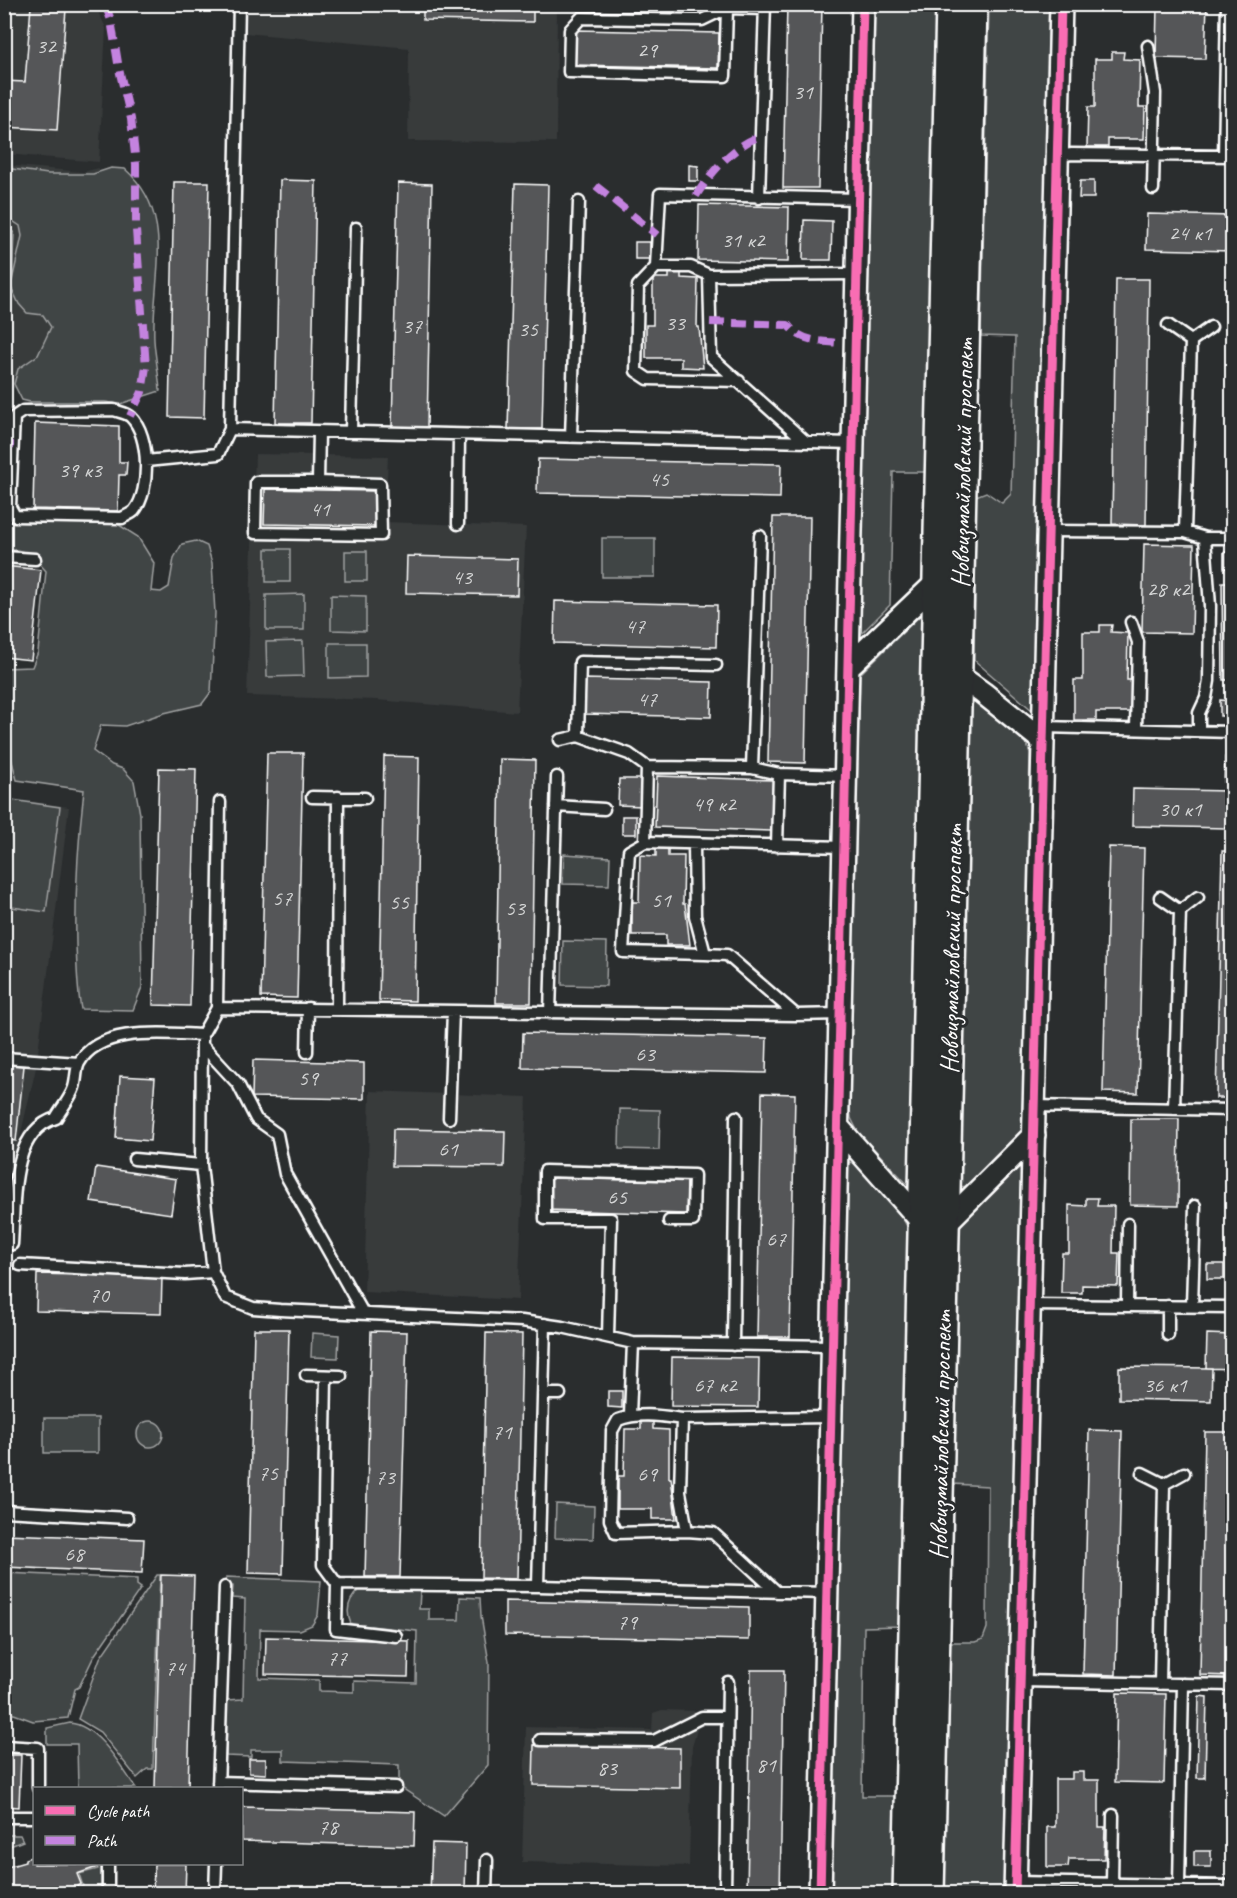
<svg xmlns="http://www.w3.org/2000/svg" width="1237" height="1898" viewBox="0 0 1237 1898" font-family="Caveat,sans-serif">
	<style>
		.built { fill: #373a3b }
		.green { fill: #414445; stroke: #a0a2a2; stroke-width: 1.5 }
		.building { fill: #555758; stroke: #fff; stroke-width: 1.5 }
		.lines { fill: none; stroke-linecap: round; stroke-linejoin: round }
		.service-casing { stroke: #fff; stroke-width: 15 }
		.minor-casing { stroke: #fff; stroke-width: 26 }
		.tertiary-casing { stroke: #fff; stroke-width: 32 }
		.service { stroke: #2a2d2e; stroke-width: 10 }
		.minor { stroke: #2a2d2e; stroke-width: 21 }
		.tertiary { stroke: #2a2d2e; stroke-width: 27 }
		.quiet { stroke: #c483df; stroke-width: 8; stroke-dasharray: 15 8; stroke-linecap: butt }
		.cycleway-casing { stroke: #2a2d2e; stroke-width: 13 }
		.cycleway { stroke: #f96db3; stroke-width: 9 }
		.labels { text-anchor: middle; stroke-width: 6; stroke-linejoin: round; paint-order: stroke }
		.number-label { font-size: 22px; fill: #d4d5d5 }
		.street-label { font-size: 26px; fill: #fff; stroke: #2a2d2e }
	</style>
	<rect width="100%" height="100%" fill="#2a2d2e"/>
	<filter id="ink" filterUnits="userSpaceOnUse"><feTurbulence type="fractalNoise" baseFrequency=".0167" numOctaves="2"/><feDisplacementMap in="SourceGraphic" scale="12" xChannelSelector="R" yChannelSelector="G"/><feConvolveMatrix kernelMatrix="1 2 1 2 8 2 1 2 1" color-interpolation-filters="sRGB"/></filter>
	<g filter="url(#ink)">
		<path class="built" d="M5 5H95L106 28 99 162 5 154Z
			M246 5H557L556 142 408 141 409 48 245 33Z
			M5 165 83 172 99 168 102 392 12 388 5 489Z
			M255 454 388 456 385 522 526 527 517 712 376 700 247 696Z
			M5 798 69 807 36 1068 21 1133 9 1170 7 1193H5Z
			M370 1091 527 1097 518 1300 364 1292Z
			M1224 1696 1232 1697V1871H1225Z
			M662 1710 697 1711 702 1713 692 1747 689 1866 522 1862 526 1727 652 1730 653 1713Z"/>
		<path class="green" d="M873 5H936L927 472H893L890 605 859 636Z
			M989 5H1049L1033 711 974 660 976 496 986 492 1002 503 1011 494 1015 337 981 336Z
			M5 168 48 174H93L111 168 125 169C178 216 151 280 154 340 155 357 159 374 160 391L120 404 105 402H30L22 400 14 384 18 369 38 355 51 327 43 315 27 313 19 304 12 289 5 417V232H14L12 281 22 236 20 226 11 220 5 218Z
			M8 516 45 521 116 523 138 537 154 563 151 591 161 592 169 587 174 558 182 544 196 541 207 546 212 563 215 613 211 692 202 704 164 713 125 726 101 725 93 751 112 765 123 769 134 781 140 814 142 987 133 1010 81 1009C77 988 77 966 76 944 75 892 78 842 84 790L17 780 11 758 5 753 4 668 32 667 38 652 46 571 39 563V556L17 550H5V523Z
			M602 538H655V577H602Z
			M266 549H290V582H266Z
			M345 551H367V581H345Z
			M304 594V630H266V595Z
			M331 595 366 596V631L331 630Z
			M925 611 911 1188 858 1132 851 1118 849 1101 860 674Z
			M303 641 304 676 267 677 266 642Z
			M329 643H366V677L329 678Z
			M978 700 982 702 1027 745 1030 753 1022 1131 968 1186 960 1187 969 708 971 704Z
			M5 799 60 807 46 912 5 906Z
			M564 854 610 857 609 885 563 884Z
			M563 941 607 942 606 986 562 985Z
			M620 1109 660 1110 659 1150 619 1149Z
			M849 1162 858 1164 903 1219 909 1230 901 1626 864 1627 862 1796H896L894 1893 829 1894 847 1166Z
			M1015 1167 1020 1168 1021 1171 1005 1893 944 1894 950 1642H975L983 1639 987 1628 988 1486 953 1484 959 1227 965 1218Z
			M312 1333 339 1335 338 1358 311 1357Z
			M44 1418H98V1453H44Z
			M137 1434a13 13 0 1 1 26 0a13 13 0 1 1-26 0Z
			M556 1504 594 1506 593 1539 555 1538Z
			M5 1573 137 1579V1585L141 1588 94 1656 79 1687 75 1689 68 1718 33 1721 14 1714H5V1658H9V1624H5Z
			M157 1575H160L153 1769H147L137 1778 100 1732 78 1719 100 1658Z
			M226 1577 321 1581 318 1615 312 1625 300 1630 260 1629 259 1678 319 1680V1691L354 1692V1681L416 1683 417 1631 351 1624C345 1610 348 1599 360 1589L420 1591 419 1609H429V1620H459L460 1597 480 1598 481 1616 489 1662 488 1765 444 1816 399 1786V1765L283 1761V1750H251V1757L226 1756 227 1700 243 1699 245 1599 232 1598 233 1586 228 1585Z
			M70 1723C99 1726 121 1767 136 1788H78L77 1744H47V1728Z
			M5 1835H20L23 1841 5 1848Z
			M97 1864H101V1893H81L79 1888 83 1886 79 1874 98 1869Z"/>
		<path class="building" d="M423 4H533V22L423 20Z
			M787 4H822L818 188H783Z
			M1157 4H1207L1205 59 1156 58Z
			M31 6 66 9 57 130 4 127V81L25 82Z
			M576 30 719 33 718 68 575 65Z
			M1112 52H1124L1123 59 1140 60 1139 107H1145L1144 139H1108V147H1087L1088 107H1095V59H1112Z
			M689 165 698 166V181H689Z
			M280 180 316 181 311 423H275Z
			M1080 181H1094V198H1079Z
			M174 182H209L204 418 169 417Z
			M398 183 432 184 427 428 392 427Z
			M515 184 548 185 542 429H508Z
			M699 205 789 207 788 262 698 260Z
			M1147 214 1232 216V251L1146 249Z
			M804 220 832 221 831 260H803Z
			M635 242H650V259H635Z
			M669 270 681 271V278L698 279 697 327H699L703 368 681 367V358H646V325H653V278H669Z
			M1116 279H1149L1146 525 1112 524Z
			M1232 376V526H1228Z
			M35 423 119 426V462H127L126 475H119L118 511 33 509Z
			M538 459 781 464 780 498 537 493Z
			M265 489 376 491V526L264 524Z
			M773 517H810L805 763 768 762Z
			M1144 544 1194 545 1192 633 1142 632Z
			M1224 552H1232V569L1224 568Z
			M407 556 518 559 517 595 406 593Z
			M4 566 41 570 31 660 4 657Z
			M1222 582H1232V680H1223Z
			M555 601 717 605 716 647 554 643Z
			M1100 625H1112L1111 632 1128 633 1127 680H1133L1132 712H1096V720H1074V680H1083V632H1100Z
			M584 679 712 682 711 717 583 714Z
			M1220 700 1232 701V716H1220Z
			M267 753H303L297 998 261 997Z
			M384 756 419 757 415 1001 379 1000Z
			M1225 757H1232V790H1224Z
			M500 759 535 760 531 1003H496Z
			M159 768 196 769 190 1006 153 1005Z
			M657 776 773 780 771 831 655 827Z
			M619 779H642V806L618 805Z
			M1133 789 1228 791 1227 828 1132 826Z
			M622 816H636V834H622Z
			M1109 847 1144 848 1138 1093 1103 1092Z
			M656 848H668V856H684L683 904H685L690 945H666V935H632V902H639L640 855 656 856Z
			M1222 851H1232V1098H1216Z
			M523 1033 767 1038 766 1073 522 1068Z
			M253 1060 364 1063V1099L252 1097Z
			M4 1064 24 1066 16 1141 6 1140 4 1152Z
			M120 1076 155 1078 150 1141 116 1138Z
			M762 1093 795 1094 790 1337H757Z
			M1131 1119H1179L1178 1206 1130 1205Z
			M393 1129 505 1131 504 1167 392 1166Z
			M96 1167 176 1179 171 1214 91 1202Z
			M548 1178 687 1181 686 1214 547 1210Z
			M1086 1198H1098L1097 1206H1114L1113 1253H1119L1118 1286 1082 1285V1293H1061L1062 1253H1069V1205L1086 1206Z
			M1207 1264H1224V1279H1207Z
			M37 1274 162 1277 161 1314 36 1311Z
			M254 1329H289L283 1574 248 1573Z
			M371 1331 407 1332 400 1577H365Z
			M486 1333 522 1334 517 1579 481 1578Z
			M1207 1334 1232 1335V1369L1206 1368Z
			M672 1357 759 1358 758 1407 671 1406Z
			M1119 1367 1212 1368 1211 1401 1119 1399Z
			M608 1391H622V1408L608 1407Z
			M641 1421 653 1422V1429L669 1430V1478H671L676 1519H652V1509H618V1476H624L625 1429H641Z
			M1089 1430 1122 1431 1116 1675 1083 1674Z
			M1205 1432H1232V1676L1200 1675Z
			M4 1534 144 1539 142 1573 4 1567Z
			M161 1575 194 1576 188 1788H155Z
			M505 1601 749 1607V1640L505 1635Z
			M266 1637 409 1641 408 1677 265 1674Z
			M751 1670H784L780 1894H747Z
			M1117 1693 1166 1694 1164 1783 1115 1782Z
			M1199 1696 1207 1697 1205 1778H1197Z
			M534 1745 680 1748V1788L533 1785Z
			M4 1755H21L19 1807 4 1806Z
			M249 1759H266V1774L249 1773Z
			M1072 1772H1083V1780H1099V1827H1105L1104 1859H1069L1068 1867H1047V1827H1055V1779H1072Z
			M242 1807 415 1812 414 1846 242 1841Z
			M432 1843 466 1844 465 1894H430Z
			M1194 1851H1211V1867H1194Z
			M34 1856V1864H95L97 1867 77 1874 81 1884 77 1886 80 1894H31L29 1889 8 1894 4 1882V1868L25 1862V1859Z
			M154 1864H186L185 1894H153Z"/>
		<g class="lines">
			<g class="service-casing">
				<path id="service" d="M727 8 725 76 569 72 570 30 581 18 702 20 727 8 765 9
					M1148 46 1155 93 1153 189
					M1057 156 1072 154 1232 156
					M1224 156 1227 4
					M759 198 765 4
					M656 267H691L709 275
					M1168 325 1191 341 1185 532
					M1191 341 1211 327
					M739 381 648 379 636 371 638 286 656 267 660 194 858 199
					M114 410C119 412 127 413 131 417 150 435 151 491 134 511 131 514 125 516 122 518L15 516 10 507 14 417 23 411Z
					M230 429 854 443
					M351 431 356 228
					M571 437 579 202
					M805 441 711 357 709 275 858 274
					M146 461 218 454 230 429 239 4
					M318 482 380 484 381 535 255 533 256 482H318L319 432
					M458 524 459 435
					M1048 531 1185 532 1205 538H1232
					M4 557 35 559
					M1131 622 1138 642 1136 729
					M1044 727 1232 732
					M1199 731V713L1206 698 1209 681 1210 606 1205 538
					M578 736 580 662 716 665
					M560 740 578 736 629 754 647 767
					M752 768 760 536
					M312 797 365 798
					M220 802 217 1008 202 1035 201 1165 213 1272 225 1297 253 1308 280 1310 522 1321 562 1327 633 1343 833 1346
					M556 806 604 809
					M645 842 629 851 623 952 705 954 695 916 694 844
					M777 846 779 774
					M845 847 645 842 647 767 752 768 779 774 847 776
					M1160 897 1180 911
					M705 954 727 955 796 1015
					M217 1008 796 1015 841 1014
					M337 1008 338 797
					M550 1013 557 777
					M202 1045 238 1084 256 1119 277 1134 285 1174 363 1313
					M307 1052 308 1008
					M4 1058 79 1063
					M1034 1106 1232 1110
					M1174 1109 1180 911 1198 897
					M449 1118 453 1011
					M134 1159 201 1165
					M4 1243 12 1244C15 1204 9 1132 56 1118 61 1109 69 1100 73 1090 77 1082 75 1071 79 1063 100 1025 167 1034 202 1035
					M20 1265 185 1274 213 1272
					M1030 1305 1232 1307
					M1127 1306 1128 1224
					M1168 1306V1335
					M1192 1306 1195 1206
					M608 1337 611 1219H545V1171L694 1175 693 1221H669
					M733 1345 736 1117
					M306 1375 341 1376
					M326 1376 323 1565 337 1584 538 1586 827 1593
					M543 1394H560
					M630 1415 633 1343
					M682 1419 680 1492 687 1531
					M1142 1473 1164 1484
					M1164 1484 1184 1473
					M4 1511 127 1518
					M337 1584 336 1629 396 1636
					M538 1586 545 1324
					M777 1592 713 1533 687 1531 616 1533 610 1520 612 1431 618 1420C639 1412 661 1416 682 1419L830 1417
					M1021 1681 1232 1685
					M1160 1684 1164 1484
					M540 1740 654 1741 702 1717H727
					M4 1746 38 1748V1788
					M218 1782 396 1787
					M218 1788 225 1587
					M4 1817H34
					M1016 1882 1232 1886
					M1112 1884 1113 1815
					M1179 1885 1183 1684
					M108 1894V1864
					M215 1894 216 1864
					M486 1894 487 1860
					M725 1894 728 1682"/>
			</g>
			<g class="minor-casing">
				<path id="minor" d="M848 667 937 582H945
					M946 675H958L983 693 1043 741
					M838 1127 923 1223 945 1224 1034 1135
					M820 1894 863 4
					M1015 1894 1061 4"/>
			</g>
			<g class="tertiary-casing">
				<path id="tertiary" d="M907 1894 950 4
					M930 1894 973 4"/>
			</g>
			<use href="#service" class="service"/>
			<use href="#minor" class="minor"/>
			<use href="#tertiary" class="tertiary"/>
			<path class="quiet" d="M105 4 111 20 119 69 131 119 136 164V230L146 367 142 392 130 416
				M596 186 657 235
				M696 196C711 172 734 145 761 136
				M710 322 788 325C801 342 819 341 839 343
				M4 445H14"/>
			<g class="cycleway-casing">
				<path id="cycleway" d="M820 1894 863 4
					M1015 1894 1061 4"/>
			</g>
			<use href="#cycleway" class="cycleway"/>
		</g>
	</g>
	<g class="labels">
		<g class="number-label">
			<text x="46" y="53">32</text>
			<text x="647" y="57">29</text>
			<text x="803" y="99">31</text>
			<text x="1190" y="240">24 к1</text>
			<text x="743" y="247">31 к2</text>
			<text x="675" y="330">33</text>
			<text x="412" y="333">37</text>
			<text x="528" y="336">35</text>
			<text x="80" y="477">39 к3</text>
			<text x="659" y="486">45</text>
			<text x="320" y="516">41</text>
			<text x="462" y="584">43</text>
			<text x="1168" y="596">28 к2</text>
			<text x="635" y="633">47</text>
			<text x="647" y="706">47</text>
			<text x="714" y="811">49 к2</text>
			<text x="1180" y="816">30 к1</text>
			<text x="282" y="905">57</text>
			<text x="661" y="907">51</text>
			<text x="399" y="909">55</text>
			<text x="515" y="915">53</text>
			<text x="645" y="1061">63</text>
			<text x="308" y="1085">59</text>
			<text x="448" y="1156">61</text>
			<text x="617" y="1204">65</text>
			<text x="776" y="1246">67</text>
			<text x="99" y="1302">70</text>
			<text x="715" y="1392">67 к2</text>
			<text x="1165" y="1392">36 к1</text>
			<text x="502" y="1439">71</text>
			<text x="268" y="1480">75</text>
			<text x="647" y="1481">69</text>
			<text x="385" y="1484">73</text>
			<text x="74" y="1561">68</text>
			<text x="627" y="1629">79</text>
			<text x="337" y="1665">77</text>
			<text x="175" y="1675">74</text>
			<text x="766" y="1772">81</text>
			<text x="607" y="1775">83</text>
			<text x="328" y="1834">78</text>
		</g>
		<g class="street-label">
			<text transform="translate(962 463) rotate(-89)" y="9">Новоизмайловский проспект</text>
			<text transform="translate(951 949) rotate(-89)" y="9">Новоизмайловский проспект</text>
			<text transform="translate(940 1435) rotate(-89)" y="9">Новоизмайловский проспект</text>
		</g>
	</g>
	<rect width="1237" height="1898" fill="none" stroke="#2a2d2e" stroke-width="24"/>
	<rect x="12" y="12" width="1213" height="1874" fill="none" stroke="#fff" stroke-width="2" filter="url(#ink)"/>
	<rect x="33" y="1787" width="210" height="78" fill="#2a2d2e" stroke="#7f8182" stroke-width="1.5"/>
	<rect x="45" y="1806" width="30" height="9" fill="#f96db3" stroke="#7f8182" stroke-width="1.5"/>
	<text x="87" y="1817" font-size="18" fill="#ffffff">Cycle path</text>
	<rect x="45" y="1836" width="30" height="9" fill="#c483df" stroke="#7f8182" stroke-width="1.5"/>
	<text x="87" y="1847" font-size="18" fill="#ffffff">Path</text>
</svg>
